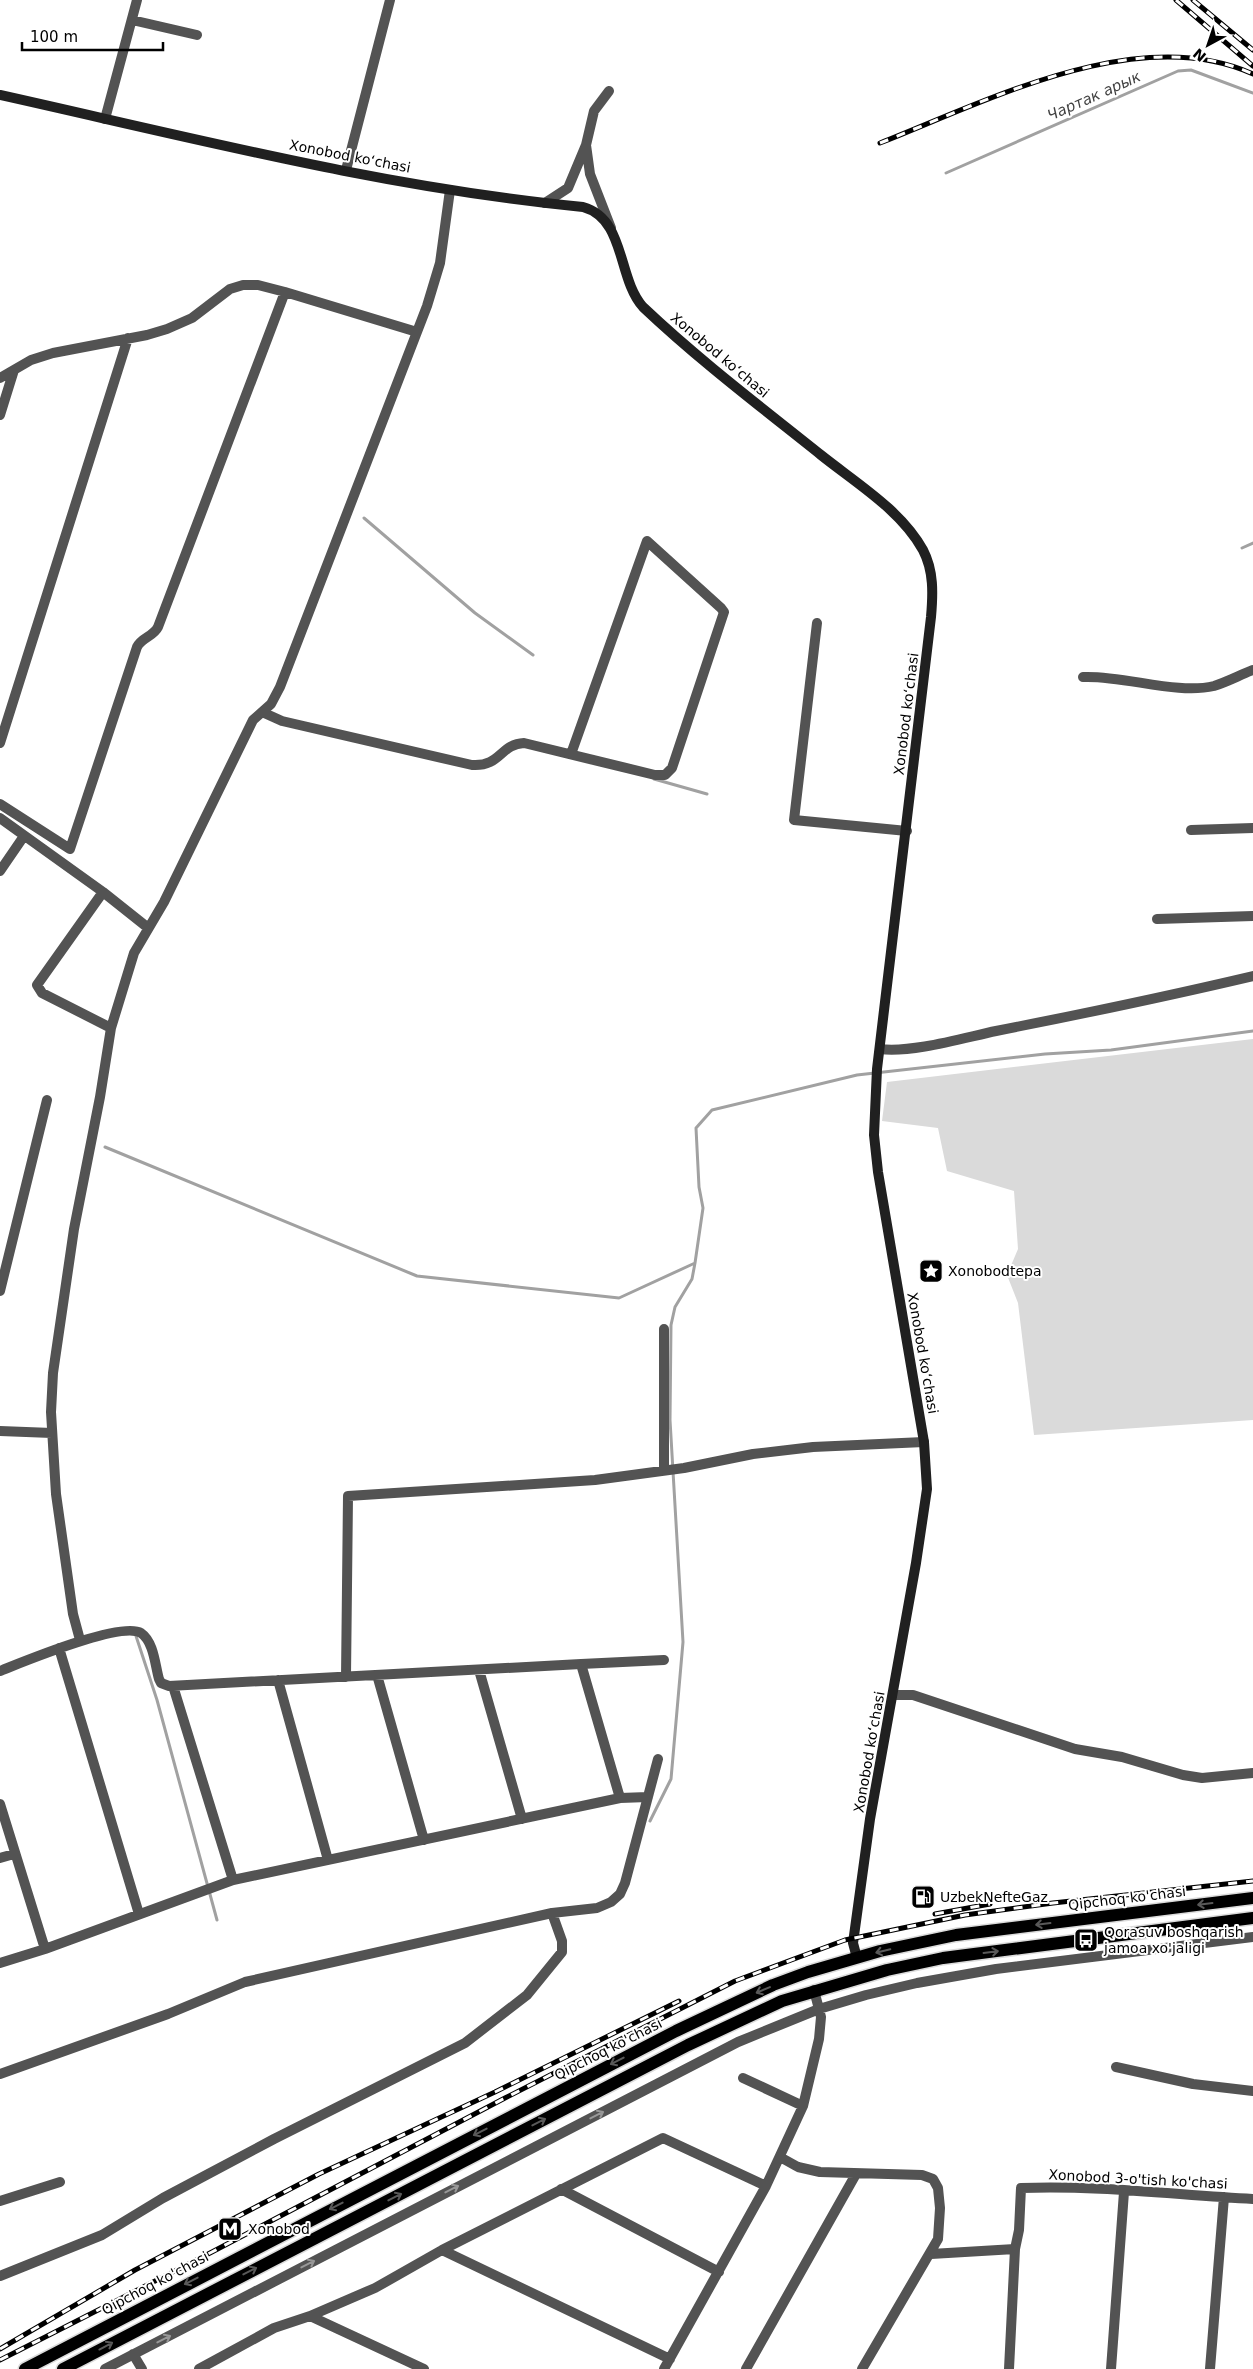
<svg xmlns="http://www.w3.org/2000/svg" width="1253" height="2369" viewBox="0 0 1253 2369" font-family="'DejaVu Sans',sans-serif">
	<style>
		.green { fill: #dadada }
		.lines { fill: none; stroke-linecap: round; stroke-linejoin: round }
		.stream { stroke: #a1a1a1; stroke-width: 3 }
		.primary-casing { stroke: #dbdbdb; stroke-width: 15 }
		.minor { stroke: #535353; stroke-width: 10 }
		.secondary { stroke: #202020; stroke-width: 10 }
		.primary { stroke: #000; stroke-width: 12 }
		.rail-casing { stroke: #000; stroke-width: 5 }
		.rail { stroke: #fff; stroke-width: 3; stroke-dasharray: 9; stroke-linecap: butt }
		.oneway { stroke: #595959 }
		.oneway2 { stroke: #989898 }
		.labels { text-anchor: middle; stroke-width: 4; stroke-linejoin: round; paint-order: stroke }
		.street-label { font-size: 14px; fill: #000; stroke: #fff }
		.poi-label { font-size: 14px; fill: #000; stroke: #fff; text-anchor: start }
		.water-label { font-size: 15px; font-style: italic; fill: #424242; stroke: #fff }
	</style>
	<rect width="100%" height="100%" fill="#fff"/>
	<path class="green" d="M1253 1039V1420L1034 1435 1018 1303 1007 1275 1018 1249 1014 1191 947 1171 938 1128 882 1121 887 1082Z"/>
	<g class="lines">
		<path class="stream" d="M946 173 1178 71 1191 70 1253 93
			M364 518 475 613 533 655
			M1242 548 1253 543
			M654 779 707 794
			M105 1147 417 1276 619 1298 695 1263 703 1208 699 1187 696 1128 712 1110 857 1075 1045 1054 1111 1050 1253 1031
			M136 1636 157 1700 217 1920
			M650 1821 671 1779 683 1642 670 1420 671 1325 675 1307 692 1279 695 1263"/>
		<g class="primary-casing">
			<path id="primary" d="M25 2369 676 2031 773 1985 808 1972 880 1951 956 1935 1253 1898
				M63 2369 688 2045 782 2001 887 1970 943 1958 1253 1918"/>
		</g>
		<path class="minor" d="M132 20 197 35
			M105 119 137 0
			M586 145 594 111 609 91
			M346 170 390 0
			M545 203 568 188 586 145 590 174 611 228
			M0 378 31 360 53 353 147 335 167 329 192 318 230 289 243 285H258L285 292 417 332
			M0 415 14 370
			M817 623 794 820 907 831
			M1083 677C1124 675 1176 695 1214 686 1227 682 1240 675 1253 670
			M262 712 282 721 472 765C501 767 500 744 524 743L655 775H665L672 768 724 612 721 608 647 541 571 754
			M0 743 128 338
			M0 804 70 849 137 647C142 637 153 637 158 627L285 292
			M0 818 103 892 147 927
			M1191 830 1253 828
			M0 871 24 836
			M103 892 37 985 42 993 111 1028
			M1157 919 1253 916
			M880 1049C912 1053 963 1038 996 1031 1082 1014 1168 996 1253 976
			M0 1291 47 1100
			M0 1431 52 1433
			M664 1471V1329
			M80 1640 73 1614 56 1494 51 1412 53 1373 74 1229 100 1097 111 1028 134 953 164 902 253 720 271 704 280 687 427 306 440 263 450 190
			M59 1648 139 1914
			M581 1664 664 1660
			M479 1670 522 1819
			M0 1671C23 1662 121 1621 141 1633 154 1642 155 1665 159 1679L161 1683 169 1686 581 1664 620 1798
			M377 1675 424 1840
			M346 1677 348 1496 595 1480 684 1468 753 1454 813 1447 924 1442
			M278 1680 328 1860
			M173 1686 233 1880
			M893 1695H913L1075 1749 1122 1757 1183 1775 1202 1778 1253 1773
			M0 1804 45 1949
			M0 1858 14 1854
			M0 1963 45 1949 233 1880 620 1798 648 1797
			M1116 2067 1193 2084 1253 2091
			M0 2074 168 2014 245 1982 552 1913 597 1908 611 1902 620 1894 625 1883 658 1759
			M743 2078 803 2106
			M780 2157 798 2167 820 2172 922 2175 933 2179 938 2188 940 2208 938 2239 862 2369
			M561 2189 719 2272
			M0 2201 60 2182
			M442 2250 670 2359
			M931 2254 1015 2249
			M0 2276 102 2235 163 2198 274 2139 465 2043 527 1995 562 1952V1941L552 1913
			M310 2316 424 2369
			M133 2354 142 2369
			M105 2369 738 2042 819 2009 866 1995 917 1983 996 1969 1253 1937
			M199 2369 274 2328 310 2316 375 2288 442 2250 663 2138 766 2186
			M664 2369 766 2186 803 2106 819 2039 821 2017 814 1990
			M746 2369 856 2174
			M1009 2369 1015 2249 1019 2230 1021 2188C1098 2185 1176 2195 1253 2199
			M1111 2369 1124 2192
			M1210 2369 1224 2197"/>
		<path class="secondary" d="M0 95C193 138 386 188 583 207 626 219 617 278 643 307 699 360 761 407 821 455 856 483 901 510 923 550 934 571 933 594 931 617L877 1069 874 1135 878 1172 924 1442 927 1489 916 1563 870 1819 853 1943 857 1958"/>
		<use href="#primary" class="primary"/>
		<g class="rail-casing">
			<path id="rail" d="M1176 0 1253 66
				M1193 0 1253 50
				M880 143C987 101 1139 22 1253 74
				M935 1914 990 1904
				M0 2349 135 2270 319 2174 495 2092 679 2001
				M0 2360 210 2253 505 2098 735 1981 845 1940 965 1915 1053 1903 1253 1881"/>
		</g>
		<use href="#rail" class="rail"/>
	</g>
	<defs><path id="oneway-shaft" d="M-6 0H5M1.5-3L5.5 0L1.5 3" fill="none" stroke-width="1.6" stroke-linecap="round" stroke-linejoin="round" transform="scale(1.25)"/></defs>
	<g class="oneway">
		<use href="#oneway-shaft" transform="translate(1205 1904) rotate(173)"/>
		<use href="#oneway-shaft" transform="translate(1043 1924) rotate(173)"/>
		<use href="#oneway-shaft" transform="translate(883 1951) rotate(167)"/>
		<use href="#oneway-shaft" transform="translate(991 1952) rotate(-7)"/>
		<use href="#oneway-shaft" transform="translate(763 1990) rotate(157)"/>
		<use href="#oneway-shaft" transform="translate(617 2061) rotate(153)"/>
		<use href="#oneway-shaft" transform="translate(539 2122) rotate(-27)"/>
		<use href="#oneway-shaft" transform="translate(480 2132) rotate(153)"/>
		<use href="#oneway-shaft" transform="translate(395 2197) rotate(-27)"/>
		<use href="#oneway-shaft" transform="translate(336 2206) rotate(153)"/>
		<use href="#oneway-shaft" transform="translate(250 2271) rotate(-27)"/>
		<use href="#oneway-shaft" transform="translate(191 2281) rotate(153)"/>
		<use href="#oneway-shaft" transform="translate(106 2346) rotate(-28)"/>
	</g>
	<g class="oneway2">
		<use href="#oneway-shaft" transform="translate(597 2115) rotate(-27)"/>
		<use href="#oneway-shaft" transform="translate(452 2189) rotate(-27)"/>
		<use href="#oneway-shaft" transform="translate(308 2264) rotate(-27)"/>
		<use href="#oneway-shaft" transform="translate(164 2339) rotate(-27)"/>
	</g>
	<defs>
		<g id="sight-square" transform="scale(1.25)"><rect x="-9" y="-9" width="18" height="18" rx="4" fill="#000" stroke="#fff"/><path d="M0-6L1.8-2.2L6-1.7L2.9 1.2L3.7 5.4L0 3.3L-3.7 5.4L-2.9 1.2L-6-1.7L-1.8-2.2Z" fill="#fff"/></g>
		<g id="fuel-square" transform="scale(1.25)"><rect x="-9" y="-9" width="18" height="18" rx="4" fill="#000" stroke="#fff"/><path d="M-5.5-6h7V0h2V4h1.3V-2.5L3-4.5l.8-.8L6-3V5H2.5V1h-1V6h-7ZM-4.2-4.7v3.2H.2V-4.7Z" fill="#fff"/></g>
		<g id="bus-square" transform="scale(1.25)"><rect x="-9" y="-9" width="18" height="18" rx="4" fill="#000" stroke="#fff"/><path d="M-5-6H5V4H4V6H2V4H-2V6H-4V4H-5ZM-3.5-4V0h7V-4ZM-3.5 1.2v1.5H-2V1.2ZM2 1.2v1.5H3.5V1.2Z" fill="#fff"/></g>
		<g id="metro-square" transform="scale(1.25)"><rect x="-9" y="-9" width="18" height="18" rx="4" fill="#000" stroke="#fff"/><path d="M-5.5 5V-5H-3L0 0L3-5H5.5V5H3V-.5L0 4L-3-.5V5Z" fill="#fff"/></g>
	</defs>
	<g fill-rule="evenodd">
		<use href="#sight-square" x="931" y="1271"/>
		<use href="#fuel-square" x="923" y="1897"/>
		<use href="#bus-square" x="1086" y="1940"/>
		<use href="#metro-square" x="230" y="2229"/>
	</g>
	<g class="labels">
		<g class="street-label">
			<text transform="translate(350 156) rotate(11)" y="5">Xonobod koʻchasi</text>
			<text transform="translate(720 355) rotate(40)" y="5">Xonobod koʻchasi</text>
			<text transform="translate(906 714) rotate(-83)" y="5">Xonobod koʻchasi</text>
			<text transform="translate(923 1353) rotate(80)" y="5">Xonobod koʻchasi</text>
			<text transform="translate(869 1752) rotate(-80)" y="5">Xonobod koʻchasi</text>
			<text transform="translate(1127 1898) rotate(-7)" y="5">Qipchoq ko'chasi</text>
			<text transform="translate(608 2049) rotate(-27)" y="5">Qipchoq ko'chasi</text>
			<text transform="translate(1138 2179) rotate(3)" y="5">Xonobod 3-o'tish ko'chasi</text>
			<text transform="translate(155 2283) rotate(-28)" y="5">Qipchoq ko'chasi</text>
		</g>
		<g class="poi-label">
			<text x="948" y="1276">Xonobodtepa</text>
			<text x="940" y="1902">UzbekNefteGaz</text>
			<text x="1104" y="1937">Qorasuv boshqarish<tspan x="1104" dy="16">jamoa xo'jaligi</tspan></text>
			<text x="248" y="2234">Xonobod</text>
		</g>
		<g class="water-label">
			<text transform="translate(1094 96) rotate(-24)" y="5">Чартак арык</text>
		</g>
	</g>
	<g transform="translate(1208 45) rotate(220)" stroke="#ffffff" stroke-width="4" paint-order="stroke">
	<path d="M0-4L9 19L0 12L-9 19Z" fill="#000000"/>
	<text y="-8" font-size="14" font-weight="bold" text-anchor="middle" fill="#000000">N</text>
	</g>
	<path d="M22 42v8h141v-8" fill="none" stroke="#000000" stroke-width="2.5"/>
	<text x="30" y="42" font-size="15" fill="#000000" stroke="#ffffff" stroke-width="4" paint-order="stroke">100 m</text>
</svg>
